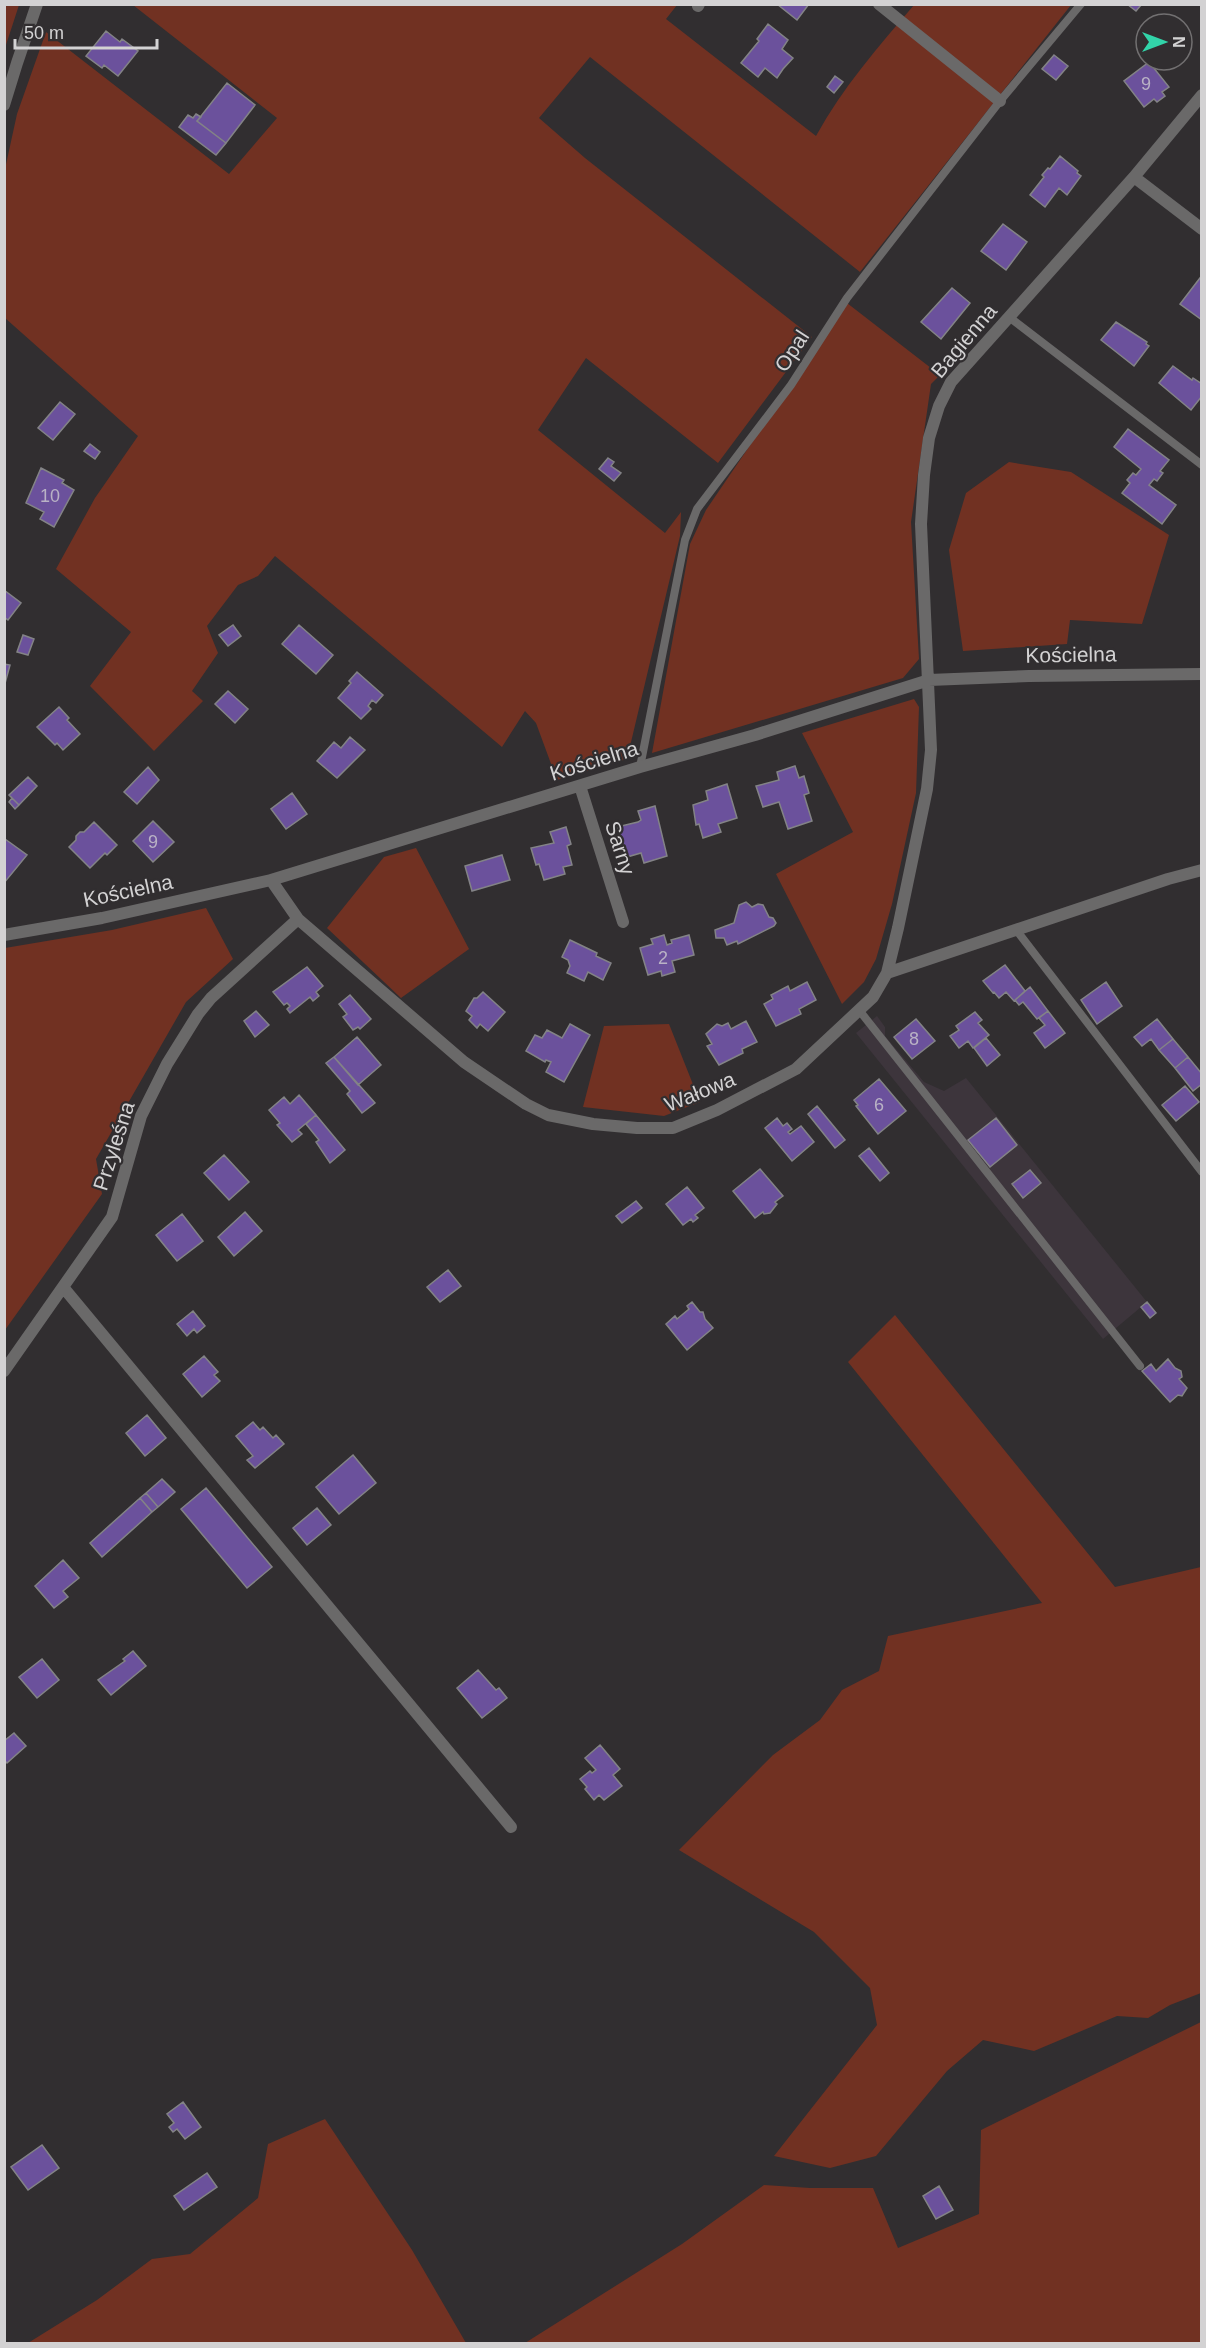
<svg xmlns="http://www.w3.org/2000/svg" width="1206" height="2348" viewBox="0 0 1206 2348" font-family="Helvetica,sans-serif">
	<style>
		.built { fill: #3d353c }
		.green { fill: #713122 }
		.building { fill: #6b519c; stroke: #838386; stroke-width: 1.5 }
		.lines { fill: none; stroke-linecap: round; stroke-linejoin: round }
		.service { stroke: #6a6969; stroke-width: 8 }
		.minor { stroke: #6a6969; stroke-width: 12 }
		.tertiary { stroke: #6a6969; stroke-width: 12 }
		.labels { text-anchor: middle; stroke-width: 4.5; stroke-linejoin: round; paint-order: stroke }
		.number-label { font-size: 18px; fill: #b9b2c5 }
		.street-label { font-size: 21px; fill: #d3d2d3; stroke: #312e30 }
	</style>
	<rect width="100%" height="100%" fill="#312e30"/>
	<path class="built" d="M877 1016 885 1027V1036L924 1082 944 1091 966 1078 1147 1302 1103 1339 856 1033Z"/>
	<path class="green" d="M5 4 19 5 5 48 4 5Z
		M133 5H677L666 19 816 136C843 87 878 47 914 5H1071L860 272 590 57 539 118 585 158 812 337 718 463 586 358 538 430 665 533 681 512 680 536 627 759 557 780 536 723 525 711 502 747 275 556 258 576 238 585 207 626 218 653 192 691 203 701 154 751 90 686 131 632 56 569 95 498 138 436 5 318V169L17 114 46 32 229 174 277 118Z
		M847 303 940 375 931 384 911 522 919 659 903 678 652 753 690 544 706 510Z
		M1009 462 1071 472 1169 535 1142 624 1070 620 1067 644 963 651 949 550 966 493Z
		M914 699 919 707 916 793 892 904 876 959 864 982 842 1004 776 874 853 832 802 733Z
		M416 848 469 949 401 998 327 928 384 857Z
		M206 908 233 959 186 1002 96 1159 102 1194 5 1330V948L112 930Z
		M669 1024 700 1102 664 1116 583 1107 604 1026Z
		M895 1315 1115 1587 1201 1567V1993L1170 2005 1148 2018 1117 2016 1034 2051 983 2040 947 2071 876 2156 830 2168 774 2156 877 2025 870 1988 814 1932 679 1850 773 1755 820 1720 842 1690 879 1671 888 1636 1042 1603 848 1362Z
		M1201 2022V2343H525L682 2244 764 2185 810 2188H873L898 2248 979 2214 981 2130Z
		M325 2119 412 2250 466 2343H28L97 2300 152 2259 190 2254 258 2198 268 2144Z"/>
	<path class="building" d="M777 4H809L797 20Z
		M1127 4H1142L1136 11Z
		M768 24 788 40 782 49 793 58 783 69 777 78 765 68 758 77 741 63 759 41 757 39Z
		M106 31 120 42 122 39 138 51 118 76 104 65 102 68 86 56Z
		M1054 55 1068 66 1056 80 1042 69Z
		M1149 62 1169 87 1162 92 1165 96 1157 102 1154 99 1144 107 1124 81Z
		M835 76 843 82 834 93 827 87Z
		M227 83 255 105 226 143 197 121Z
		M196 114 201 117 197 121 226 143 216 155 179 127 188 115 193 118Z
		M1060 156 1078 171 1077 173 1081 176 1067 195 1059 188 1045 207 1030 195 1044 177 1042 175 1048 168 1050 169Z
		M1003 224 1027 242 1006 270 981 251Z
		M1200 278 1202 280V320L1180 304Z
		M952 288 970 303 941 339 921 322Z
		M1116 322 1147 342 1146 344 1149 346 1134 366 1101 340Z
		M1173 366 1192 380 1193 378 1202 384V396L1191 410 1159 383Z
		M60 402 75 414 53 440 38 428Z
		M1128 429 1169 460 1160 471 1163 473 1157 481 1154 479 1149 485 1176 505 1162 524 1122 493 1130 483 1127 480 1133 473 1136 475 1141 469 1114 447Z
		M90 444 100 452 95 459 84 451Z
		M608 458 614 462 611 466 621 473 614 481 599 469Z
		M41 468 64 480 62 483 74 490 54 527 40 519 44 512 26 503Z
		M4 590 21 603 8 620 4 617Z
		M233 625 241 636 228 646 219 635Z
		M299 625 333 655 316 674 282 644Z
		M23 635 34 639 28 655 17 652Z
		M4 664 10 665 4 687Z
		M357 672 383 695 376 703 372 700 368 706 371 709 361 719 338 698 351 683 349 681Z
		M228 691 248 709 235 723 215 704Z
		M59 707 69 718 67 720 80 734 63 750 57 743 55 745 37 727Z
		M350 737 365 750 337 778 317 761 334 742 341 748Z
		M795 766 799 778 804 776 809 793 804 795 812 821 788 829 779 802 763 807 756 786 779 780 777 772Z
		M148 767 159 780 137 804 124 792Z
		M28 777 37 786 19 805 9 795Z
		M727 784 737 818 718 824 721 832 703 838 699 824 696 825 693 805 708 800 706 791Z
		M292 793 307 814 286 829 271 809Z
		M12 798 19 805 15 809 9 802Z
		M655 806 667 856 644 863 641 853 627 857 617 827 638 822 641 820 638 811Z
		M153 821 174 842 153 862 133 841Z
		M94 822 117 845 107 855 105 853 90 868 69 847 76 840V836L80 832H84Z
		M566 827 571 844 567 846 572 865 563 867 565 874 544 880 539 864 536 865 531 848 554 843 550 832Z
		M5 839 27 855 4 883V840Z
		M502 855 510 880 472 891 465 866Z
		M746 902 752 907 758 904 763 905 769 917 773 918 776 923 774 926 738 944 737 941 727 945 724 938H716L715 930 734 923 739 905Z
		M664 935 667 945 672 943 671 940 689 935 694 955 672 961 675 972 662 976 661 971 648 975 640 948 653 944 651 939Z
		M570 940 597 953 596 956 611 963 603 980 588 972 584 981 567 973 570 966 568 960 562 957Z
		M1005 965 1025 991 1014 1001 1006 992 999 998 994 992 993 993 983 981Z
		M307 967 323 986 316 992 319 996 313 1001 310 997 290 1013 287 1009 290 1006 287 1003 284 1005 273 992Z
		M807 982 816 1000 799 1009 801 1014 776 1026 764 1004 773 999 771 995 788 986 790 991Z
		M1106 982 1122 1006 1097 1024 1081 1000Z
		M1030 987 1048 1011 1037 1019 1023 1002 1019 1005 1015 1000Z
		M483 992 505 1012 488 1031 480 1024 477 1028 469 1020 472 1016 466 1011 474 998H477Z
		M350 995 371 1019 360 1029 358 1027 353 1030 343 1017 347 1014 339 1004Z
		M256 1011 269 1025 255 1037 244 1021Z
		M1048 1011 1065 1033 1045 1048 1034 1033 1045 1025 1039 1018Z
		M975 1012 982 1020 978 1023 989 1035 973 1048 968 1041 959 1048 950 1036 959 1030 956 1026Z
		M916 1019 935 1041 912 1059 894 1037Z
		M1157 1019 1173 1039 1159 1050 1151 1039 1142 1046 1134 1037Z
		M746 1021 757 1042 742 1049 743 1053 719 1065 707 1046 712 1044 706 1034 717 1024 722 1026 728 1023 731 1029Z
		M570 1024 590 1035 564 1082 546 1072 551 1062 546 1060 545 1062 526 1051 535 1035 542 1038 547 1030 562 1038Z
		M357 1037 381 1065 358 1085 334 1057Z
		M986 1038 1000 1055 987 1066 974 1048Z
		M1173 1039 1188 1057 1175 1068 1159 1050Z
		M334 1057 375 1103 362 1113 347 1094 350 1091 326 1063Z
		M1188 1057 1202 1074V1084L1193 1091 1175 1068Z
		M879 1079 906 1111 878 1134 856 1106 858 1105 854 1100Z
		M1185 1086 1199 1102 1176 1121 1162 1105Z
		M299 1095 316 1115 298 1130 302 1134 292 1142 277 1125 280 1123 269 1110 284 1097 290 1104Z
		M817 1106 845 1140 835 1148 808 1114Z
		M316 1115 345 1150 330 1163 316 1142 319 1140 306 1124Z
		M777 1118 783 1126 787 1123 792 1129 788 1132 790 1134 801 1126 814 1142 792 1161 765 1128Z
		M996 1118 1017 1145 990 1167 968 1140Z
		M869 1148 889 1173 880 1181 859 1156Z
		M224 1155 249 1182 229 1200 204 1173Z
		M760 1169 783 1196 775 1202 777 1204 770 1213 764 1214 763 1212 755 1218 733 1191Z
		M1030 1170 1041 1183 1023 1198 1012 1184Z
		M687 1187 704 1208 695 1215 698 1218 693 1222 691 1219 683 1225 666 1204Z
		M636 1201 642 1208 622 1223 616 1216Z
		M245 1212 262 1231 234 1256 218 1237Z
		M182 1214 203 1241 177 1261 156 1235Z
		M448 1270 461 1286 440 1302 427 1287Z
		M692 1302 700 1312H703L705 1319 713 1328 687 1350 666 1324 675 1316 677 1319 689 1309 687 1306Z
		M1147 1302 1156 1313 1150 1318 1141 1307Z
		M193 1311 205 1326 197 1333 194 1329 187 1336 177 1324Z
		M204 1356 218 1372 214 1375 220 1381 202 1397 183 1374Z
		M1168 1359 1175 1368 1181 1371 1182 1377 1179 1379 1187 1388 1182 1396 1178 1395 1170 1402 1142 1371 1151 1364 1156 1371Z
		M147 1415 166 1438 145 1456 126 1433Z
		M253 1422 260 1430 263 1427 273 1438 276 1435 284 1444 255 1468 247 1460 253 1456 236 1436Z
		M353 1455 376 1483 339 1514 316 1487Z
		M162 1479 175 1492 158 1507 146 1493Z
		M206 1488 272 1567 247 1588 181 1509Z
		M146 1493 158 1507 152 1512 140 1498Z
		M140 1498 152 1512 102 1557 90 1543Z
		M317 1508 331 1525 307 1545 293 1528Z
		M63 1560 79 1578 63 1591 68 1597 54 1608 35 1586Z
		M133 1651 146 1666 111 1695 98 1680 125 1661 123 1659Z
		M42 1659 59 1680 37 1698 19 1677Z
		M478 1670 496 1690 499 1688 507 1698 482 1718 457 1688Z
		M14 1733 26 1746 7 1763 4 1760V1741Z
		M600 1745 620 1769 613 1775 622 1786 604 1800 599 1795 594 1800 585 1789 587 1787 580 1779 590 1771 592 1773 596 1770 585 1758Z
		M183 2102 201 2127 185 2139 177 2129 173 2132 169 2127 174 2123 167 2114Z
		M42 2145 59 2168 28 2190 11 2167Z
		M207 2173 217 2187 184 2210 174 2196Z
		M939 2186 953 2210 936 2219 923 2196Z"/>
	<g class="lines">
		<path class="service" d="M1009 317 1202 465
			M640 767 685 540 697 509 791 385 847 298 1000 101 1081 4
			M1017 931 1202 1172
			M859 1010 1140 1366"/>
		<path class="minor" d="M879 4 1000 101
			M698 6 699 4
			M1134 177 1202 229
			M580 786 623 922
			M271 880 298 919 464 1062 526 1104 548 1115 593 1124 637 1128H673L717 1110 796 1069 873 997 887 973 898 928 927 789 931 750 921 524 924 475 929 438 939 406 951 382 1134 177 1202 95
			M4 935 102 918 271 880 640 767 755 735 929 680 1029 676 1202 674
			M887 973 1168 879 1202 870
			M63 1287 511 1827
			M4 1371 112 1217 141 1116 167 1064 198 1014 211 998 298 919"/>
		<path class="tertiary" d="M4 105 17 63 37 4"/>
	</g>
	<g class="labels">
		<g class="number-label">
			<text x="1146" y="90">9</text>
			<text x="50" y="502">10</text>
			<text x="153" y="848">9</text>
			<text x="663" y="964">2</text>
			<text x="914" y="1045">8</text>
			<text x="879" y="1111">6</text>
		</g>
		<g class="street-label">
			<text transform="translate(964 341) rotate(-50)" y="7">Bagienna</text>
			<text transform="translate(792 351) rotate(-57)" y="7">Opal</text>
			<text transform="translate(1071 655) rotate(-1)" y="7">Kościelna</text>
			<text transform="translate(594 761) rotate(-17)" y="7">Kościelna</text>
			<text transform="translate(620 848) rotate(72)" y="7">Sarny</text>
			<text transform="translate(128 891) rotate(-12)" y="7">Kościelna</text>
			<text transform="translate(700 1092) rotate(-22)" y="7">Wałowa</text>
			<text transform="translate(114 1146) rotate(-72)" y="7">Przyleśna</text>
		</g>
	</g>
	<rect width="1206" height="2348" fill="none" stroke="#d3d2d3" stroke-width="12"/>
	<g transform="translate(1164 42) rotate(90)"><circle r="28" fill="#312e30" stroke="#727071" stroke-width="1.5"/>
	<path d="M0-4.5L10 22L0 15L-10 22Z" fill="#32d4a9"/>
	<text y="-9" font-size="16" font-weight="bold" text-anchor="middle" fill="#d3d2d3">N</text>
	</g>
	<path d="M15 39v9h142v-9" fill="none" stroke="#d3d2d3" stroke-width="3"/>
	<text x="24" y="39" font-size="18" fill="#d3d2d3" stroke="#312e30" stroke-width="4.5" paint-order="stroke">50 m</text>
</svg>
